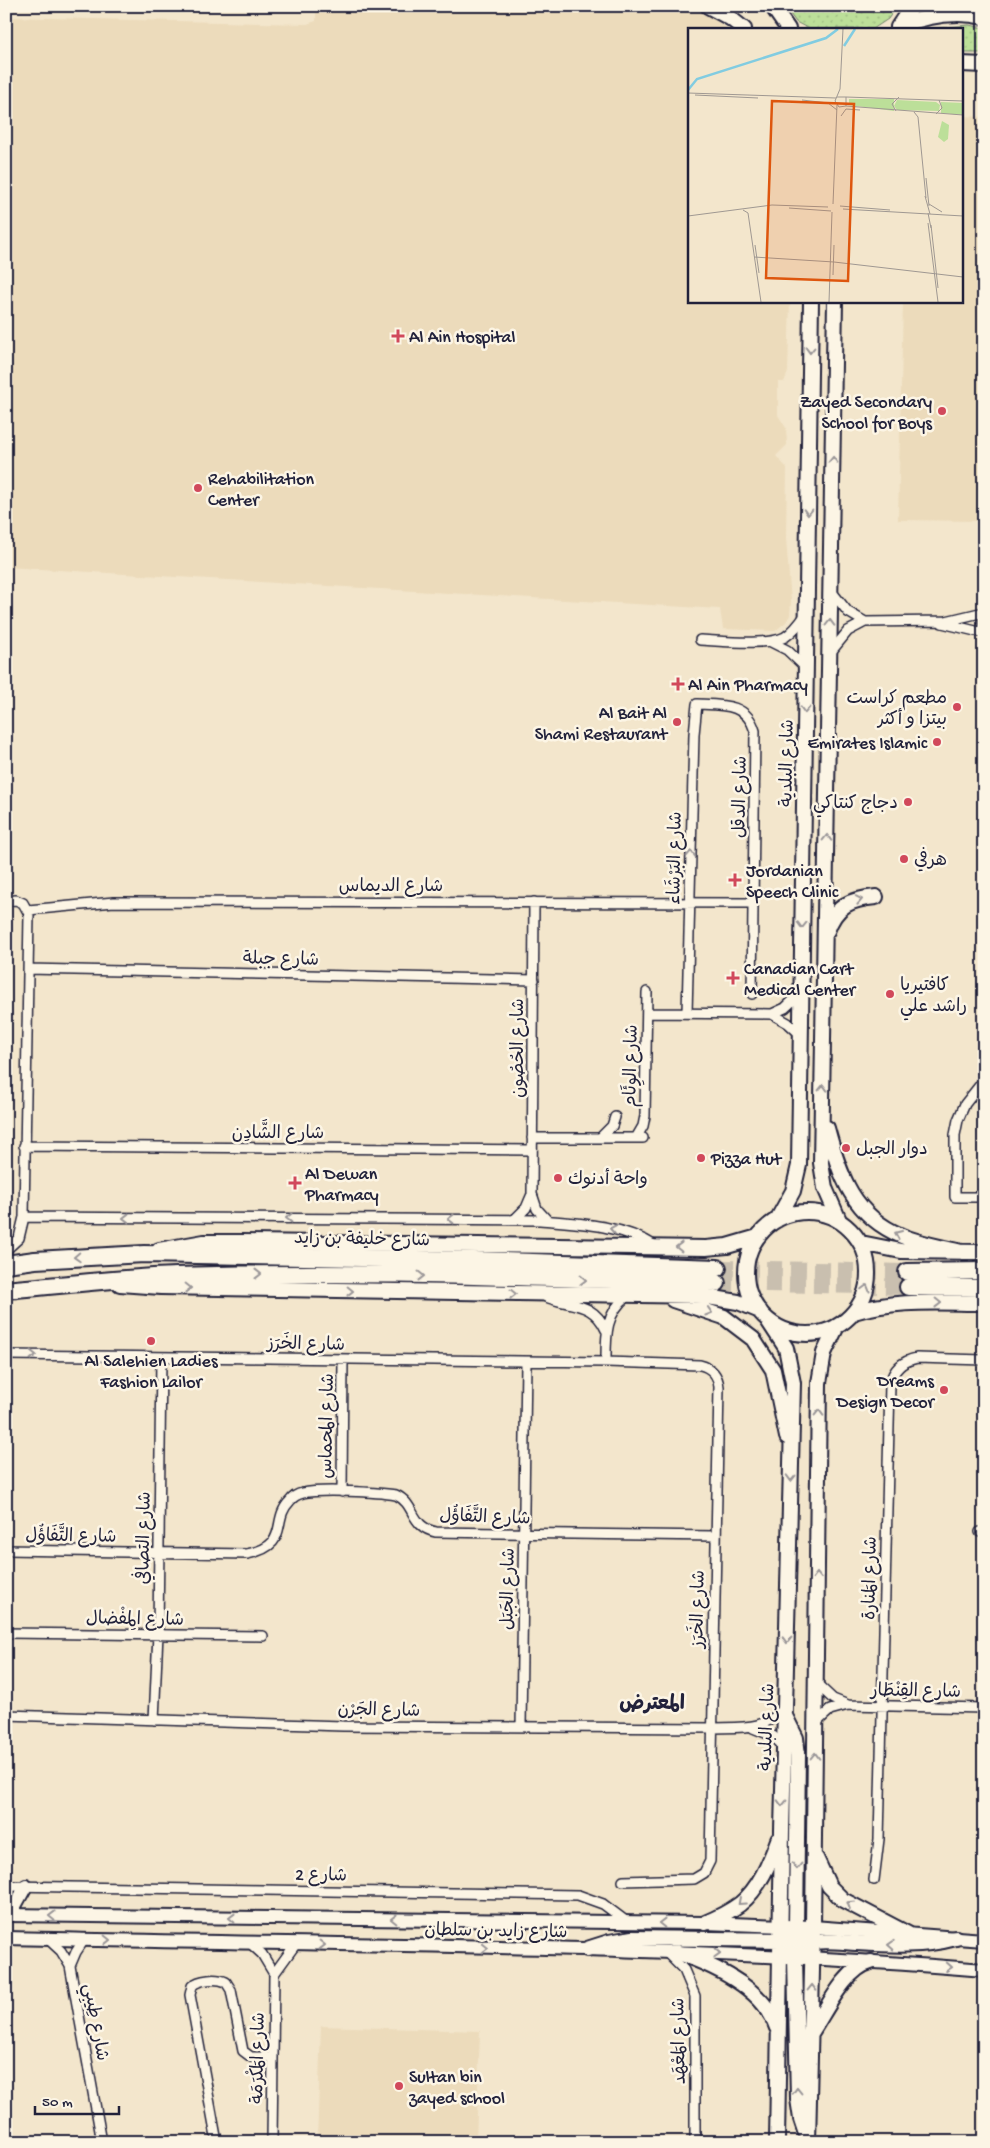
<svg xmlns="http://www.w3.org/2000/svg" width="990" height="2148" viewBox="0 0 990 2148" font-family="'Gochi Hand','Playpen Sans Arabic',sans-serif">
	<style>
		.built { fill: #ecdbbb }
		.park { fill: url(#park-dots); stroke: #6f806a }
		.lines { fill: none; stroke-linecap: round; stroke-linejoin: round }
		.highway-tunnel { stroke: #c9bfaf; stroke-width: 16; stroke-dasharray: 16 8; stroke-linecap: butt }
		.street-casing { stroke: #22223b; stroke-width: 12 }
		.secondary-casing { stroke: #22223b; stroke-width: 16 }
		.primary-casing { stroke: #22223b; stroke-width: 18 }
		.highway-casing { stroke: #22223b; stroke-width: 20 }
		.street { stroke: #fcf5e5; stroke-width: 9 }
		.secondary { stroke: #fcf5e5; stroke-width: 12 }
		.primary { stroke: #fcf5e5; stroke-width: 14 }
		.highway { stroke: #fcf5e5; stroke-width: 16 }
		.oneway { stroke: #9a9698 }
		.poi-dot { fill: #d1495b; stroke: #fcf5e5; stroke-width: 2 }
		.labels { text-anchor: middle; stroke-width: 5; stroke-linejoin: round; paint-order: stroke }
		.poi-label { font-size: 18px; fill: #22223b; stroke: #fcf5e5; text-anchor: start }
		.street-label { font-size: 18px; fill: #22223b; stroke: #fcf5e5 }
		.quarter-label { font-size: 20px; font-weight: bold; fill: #22223b; stroke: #fcf5e5 }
		.inset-river { fill: none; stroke: #81cce1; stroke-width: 2.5 }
		.inset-road { fill: none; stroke: #9f9892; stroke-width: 1 }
		.view { fill: #de560e; fill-opacity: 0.15; stroke: #de560e; stroke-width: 2.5 }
		.inset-edge { fill: none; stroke: #22223b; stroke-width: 2.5 }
	</style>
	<defs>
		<pattern id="park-dots" width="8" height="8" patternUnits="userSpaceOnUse" patternTransform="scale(1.25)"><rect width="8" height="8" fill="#bcdf99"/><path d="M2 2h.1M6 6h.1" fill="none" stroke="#a1bf85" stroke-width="1.8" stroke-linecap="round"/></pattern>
	</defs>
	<rect width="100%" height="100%" fill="#f3e6cc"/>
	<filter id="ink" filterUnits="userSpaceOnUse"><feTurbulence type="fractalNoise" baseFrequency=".02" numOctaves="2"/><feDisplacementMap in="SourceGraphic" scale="10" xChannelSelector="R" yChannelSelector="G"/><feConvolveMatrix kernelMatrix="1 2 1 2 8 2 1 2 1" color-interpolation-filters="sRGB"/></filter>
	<g filter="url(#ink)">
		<path class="built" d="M333 6H683L702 12 728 29H689V301H790L788 372 784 382H778V415L786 428 787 445 776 456 787 468 786 538 791 602 790 615 786 622 775 631 723 629 720 609 6 567V17L307 24 316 21V12H332Z
			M961 116 984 117V521L898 520 903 301H961Z
			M321 2026 480 2031 476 2142H317Z"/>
		<path class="park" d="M784 6H897L888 19 873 29H809L796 22Z
			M969 25 984 28V53H961V29H929Z"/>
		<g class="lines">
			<path class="highway-tunnel" d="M718 1268 907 1272
				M717 1283 908 1287"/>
			<g class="street-casing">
				<path id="street" d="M832 592 848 612 865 622 946 621 984 612
					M984 617V629
					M942 623 984 633
					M700 640C721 641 768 646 785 637 794 631 800 623 806 614
					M771 642 787 650 806 668
					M830 653 848 631 865 622
					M6 901 16 900 23 903 29 914 24 1217 19 1238 6 1250
					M534 902 532 1194 537 1209 547 1220
					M28 910 114 902 753 903
					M28 969 534 980
					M647 1013 772 1014 785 1008 801 993
					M687 1013 694 734 697 704C722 705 747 703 755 731L752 994
					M772 1014 788 1023 801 1035
					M984 1080 965 1104 958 1120 955 1135V1197H984
					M532 1138H643
					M600 1138 612 1126 615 1117
					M636 1138 643 1126 645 1116 647 992
					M24 1146 532 1150
					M24 1217 540 1220C580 1223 623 1225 657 1247
					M515 1219 526 1208 532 1194
					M546 1297C571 1307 593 1301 606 1330
					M6 1355 606 1362 700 1365C712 1368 718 1375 719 1387L710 1861 704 1873 694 1879 623 1881
					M606 1362C606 1336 605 1314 627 1296
					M342 1492 343 1359
					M980 1532H984
					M6 1550 247 1554C292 1545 270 1521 290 1501 293 1497 298 1494 303 1493 320 1489 378 1492 396 1495 416 1504 410 1527 436 1532L714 1536
					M6 1633 263 1636
					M816 1683 833 1699 848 1705 984 1708
					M6 1715 343 1726 712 1728C739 1727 766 1731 784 1708
					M154 1720 158 1634 161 1357
					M816 1723 830 1710 848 1705
					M521 1727 526 1362
					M753 1728 773 1736 784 1747
					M874 1880 879 1839 890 1384C893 1369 902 1361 917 1358L984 1360
					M6 1886 578 1895 603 1904 627 1922
					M48 1939 61 1951 70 1966 102 2142
					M251 1944 262 1954 274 1974 272 2142
					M666 1952 684 1970 695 1996V2142
					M70 1966 76 1952 84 1940
					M274 1974 295 1945
					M217 2142 190 1995 192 1986C199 1979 217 1978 226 1982L231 1990 243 2051 251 2057H273"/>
			</g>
			<g class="secondary-casing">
				<path id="secondary" d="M6 1915 705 1923 813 1927 984 1940
					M10 1915 26 1886
					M6 1938C332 1946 659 1943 984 1970"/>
			</g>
			<g class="primary-casing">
				<path id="primary" d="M708 6 730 18 744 29
					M772 6 788 29
					M898 27C925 16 954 10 984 17
					M898 27 912 6
					M961 64 984 65
					M835 301 821 1163 825 1188 839 1220
					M827 931C836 905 851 899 876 897
					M827 1128C840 1176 853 1216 902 1236 921 1244 942 1247 962 1252
					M746 1273a61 61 0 1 1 122 0a61 61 0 1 1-122 0Z
					M777 1220 793 1191 799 1165 811 301
					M861 1243 901 1251 984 1252
					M159 1250 204 1242H241L706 1248 727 1246 758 1237
					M120 1284 161 1287 702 1296 738 1302 760 1311
					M673 1300 724 1317 753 1339 773 1370 787 1437
					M854 1312C896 1299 940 1303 984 1303
					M767 1319 786 1348 793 1383 782 1830 777 2142
					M785 1716 796 1738 798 1755 796 1926 804 1945 813 1958
					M816 1858 829 1886 843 1900 908 1934
					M705 1923C717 1918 729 1912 740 1904 759 1889 770 1862 778 1840
					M784 1931 789 1937 795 1957 798 2099 801 2119 805 2131
					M806 1944C821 1939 840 1942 856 1943 890 1945 923 1947 956 1938
					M587 1949 609 1942 632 1938 780 1940 787 1938
					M673 1951C711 1964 764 1987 777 2028
					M811 2033C826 2011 845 1968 871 1962
					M808 2142 813 1927 819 1383 824 1353 837 1326"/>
			</g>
			<g class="highway-casing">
				<path id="highway" d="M6 1264 35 1260 144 1254 474 1260 718 1268
					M907 1272 984 1271
					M908 1287 984 1288
					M6 1290C63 1285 119 1278 176 1276 356 1270 537 1278 717 1283"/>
			</g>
			<use href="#street" class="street"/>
			<use href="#secondary" class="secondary"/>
			<use href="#primary" class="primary"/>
			<use href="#highway" class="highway"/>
		</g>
		<defs><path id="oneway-chevron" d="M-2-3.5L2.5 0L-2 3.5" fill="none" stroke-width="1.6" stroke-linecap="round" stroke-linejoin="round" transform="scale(1.25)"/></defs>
		<g class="oneway">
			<use href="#oneway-chevron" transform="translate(810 350) rotate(91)"/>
			<use href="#oneway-chevron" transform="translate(833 460) rotate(-89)"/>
			<use href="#oneway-chevron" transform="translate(808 512) rotate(91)"/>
			<use href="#oneway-chevron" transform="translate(830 623) rotate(-89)"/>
			<use href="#oneway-chevron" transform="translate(805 710) rotate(91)"/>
			<use href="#oneway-chevron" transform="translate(827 838) rotate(-89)"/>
			<use href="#oneway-chevron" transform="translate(691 854) rotate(-88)"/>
			<use href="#oneway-chevron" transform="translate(859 900) rotate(-11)"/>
			<use href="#oneway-chevron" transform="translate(802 925) rotate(91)"/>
			<use href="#oneway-chevron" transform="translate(823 1088) rotate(-89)"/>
			<use href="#oneway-chevron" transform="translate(126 1218) rotate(-180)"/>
			<use href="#oneway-chevron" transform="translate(289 1218) rotate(-180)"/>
			<use href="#oneway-chevron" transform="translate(451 1219) rotate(-180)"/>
			<use href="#oneway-chevron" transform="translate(613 1229) rotate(-170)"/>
			<use href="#oneway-chevron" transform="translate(898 1234) rotate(-156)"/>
			<use href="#oneway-chevron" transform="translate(679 1247) rotate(-179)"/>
			<use href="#oneway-chevron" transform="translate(77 1257) rotate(177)"/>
			<use href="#oneway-chevron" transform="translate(258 1274)"/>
			<use href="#oneway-chevron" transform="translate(421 1276) rotate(1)"/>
			<use href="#oneway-chevron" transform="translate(583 1280) rotate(1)"/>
			<use href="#oneway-chevron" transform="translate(188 1288) rotate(1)"/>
			<use href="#oneway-chevron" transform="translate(866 1288) rotate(-75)"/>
			<use href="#oneway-chevron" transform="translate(350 1291) rotate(1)"/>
			<use href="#oneway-chevron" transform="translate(513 1294) rotate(1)"/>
			<use href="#oneway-chevron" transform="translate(938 1303) rotate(1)"/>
			<use href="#oneway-chevron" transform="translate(709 1312) rotate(17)"/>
			<use href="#oneway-chevron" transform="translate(33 1355) rotate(1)"/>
			<use href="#oneway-chevron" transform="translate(819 1413) rotate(-89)"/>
			<use href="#oneway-chevron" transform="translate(791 1478) rotate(91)"/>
			<use href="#oneway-chevron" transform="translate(817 1576) rotate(-90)"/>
			<use href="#oneway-chevron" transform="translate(787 1640) rotate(91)"/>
			<use href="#oneway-chevron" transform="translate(815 1756) rotate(-89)"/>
			<use href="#oneway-chevron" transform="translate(782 1803) rotate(91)"/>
			<use href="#oneway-chevron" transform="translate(797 1866) rotate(91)"/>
			<use href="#oneway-chevron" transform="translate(741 1902) rotate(138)"/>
			<use href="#oneway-chevron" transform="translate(850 1904) rotate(-148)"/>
			<use href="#oneway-chevron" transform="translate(52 1916) rotate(-179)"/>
			<use href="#oneway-chevron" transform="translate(232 1918) rotate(-179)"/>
			<use href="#oneway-chevron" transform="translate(394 1919) rotate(-179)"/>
			<use href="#oneway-chevron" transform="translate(662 1923) rotate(-179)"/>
			<use href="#oneway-chevron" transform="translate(107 1940) rotate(1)"/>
			<use href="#oneway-chevron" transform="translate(322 1945) rotate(1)"/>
			<use href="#oneway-chevron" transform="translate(891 1945) rotate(-177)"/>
			<use href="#oneway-chevron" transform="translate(485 1948) rotate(1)"/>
			<use href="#oneway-chevron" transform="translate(717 1953) rotate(2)"/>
			<use href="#oneway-chevron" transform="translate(949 1967) rotate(4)"/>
			<use href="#oneway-chevron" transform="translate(812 1988) rotate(-89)"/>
			<use href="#oneway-chevron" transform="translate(797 2091) rotate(-91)"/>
		</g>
	</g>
	<g class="poi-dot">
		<path d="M395.5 328.5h5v5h5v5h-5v5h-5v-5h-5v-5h5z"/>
		<circle cx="942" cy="411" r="5"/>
		<circle cx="198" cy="488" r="5"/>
		<path d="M675.5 676.5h5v5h5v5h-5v5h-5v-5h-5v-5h5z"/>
		<circle cx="957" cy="707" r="5"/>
		<circle cx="677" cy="722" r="5"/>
		<circle cx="937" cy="742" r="5"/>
		<circle cx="908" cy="802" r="5"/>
		<circle cx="904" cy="859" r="5"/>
		<path d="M732.5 872.5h5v5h5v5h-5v5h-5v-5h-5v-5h5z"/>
		<path d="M730.5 970.5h5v5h5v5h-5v5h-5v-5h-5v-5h5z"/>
		<circle cx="890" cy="994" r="5"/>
		<circle cx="846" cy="1148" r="5"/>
		<circle cx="701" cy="1158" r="5"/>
		<circle cx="558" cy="1178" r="5"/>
		<path d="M292.5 1175.5h5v5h5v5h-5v5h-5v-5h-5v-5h5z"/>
		<circle cx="151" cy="1341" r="5"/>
		<circle cx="944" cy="1390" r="5"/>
		<circle cx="399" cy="2086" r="5"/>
	</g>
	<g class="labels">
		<g class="poi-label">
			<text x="409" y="342">Al Ain Hospital</text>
			<text x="932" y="407" text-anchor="end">Zayed Secondary<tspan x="932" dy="21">School for Boys</tspan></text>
			<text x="208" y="484">Rehabilitation<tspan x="208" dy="21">Center</tspan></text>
			<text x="688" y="690">Al Ain Pharmacy</text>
			<text x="947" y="703" text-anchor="end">مطعم كراست<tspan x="947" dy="21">بيتزا و أكثر</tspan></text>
			<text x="667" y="718" text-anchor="end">Al Bait Al<tspan x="667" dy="21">Shami Restaurant</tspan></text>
			<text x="927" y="748" text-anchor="end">Emirates Islamic</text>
			<text x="898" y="808" text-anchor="end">دجاج كنتاكي</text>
			<text x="914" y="865">هرفي</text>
			<text x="746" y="876">Jordanian<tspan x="746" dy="21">Speech Clinic</tspan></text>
			<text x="744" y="974">Canadian Cart<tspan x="744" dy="21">Medical Center</tspan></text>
			<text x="900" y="990">كافتيريا<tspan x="900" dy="21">راشد علي</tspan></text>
			<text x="856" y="1154">دوار الجبل</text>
			<text x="711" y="1164">Pizza Hut</text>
			<text x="305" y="1179">Al Dewan<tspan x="305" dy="21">Pharmacy</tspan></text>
			<text x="568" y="1184">واحة أدنوك</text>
			<text x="151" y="1366" text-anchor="middle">Al Salehien Ladies<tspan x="151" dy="21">Fashion Lailor</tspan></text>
			<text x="934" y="1386" text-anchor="end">Dreams<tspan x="934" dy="21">Design Decor</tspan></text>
			<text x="409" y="2082">Sultan bin<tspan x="409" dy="21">zayed school</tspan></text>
		</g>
		<g class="street-label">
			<text transform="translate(786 763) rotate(-89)" y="6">شارع البلدية</text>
			<text transform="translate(739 797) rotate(-89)" y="6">شارع الدقل</text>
			<text transform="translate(674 858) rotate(-89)" y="6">شارع البَرْشَاء</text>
			<text x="391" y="891">شارع الديماس</text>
			<text transform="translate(281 958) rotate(1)" y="6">شارع جبلة</text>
			<text transform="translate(517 1048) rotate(-90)" y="6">شارع الحُصُون</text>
			<text transform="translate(630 1066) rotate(-89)" y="6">شارع الوِئَام</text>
			<text x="278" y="1138">شارع الشَّادِن</text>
			<text transform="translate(362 1238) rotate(1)" y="6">شارع خليفة بن زايد</text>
			<text transform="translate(306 1343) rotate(1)" y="6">شارع الخَرَز</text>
			<text transform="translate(326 1426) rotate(-89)" y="6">شارع المحماس</text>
			<text transform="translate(485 1516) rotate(2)" y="6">شارع التَّفَاؤُل</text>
			<text transform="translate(71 1535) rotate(1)" y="6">شارع التَّفَاؤُل</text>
			<text transform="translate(143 1538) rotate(-89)" y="6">شارع التصافي</text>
			<text transform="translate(869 1578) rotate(-89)" y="6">شارع المَنارة</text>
			<text transform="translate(507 1589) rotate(-89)" y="6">شارع الجَبَل</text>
			<text transform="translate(697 1609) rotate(-89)" y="6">شارع الخَرَز</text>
			<text transform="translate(135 1618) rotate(1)" y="6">شارع المِفْضال</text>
			<text transform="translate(916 1690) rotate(1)" y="6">شارع القِنْطَار</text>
			<text transform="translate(379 1709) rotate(1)" y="6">شارع الجَرْن</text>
			<text transform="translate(766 1727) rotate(-88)" y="6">شارع البلدية</text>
			<text transform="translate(321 1874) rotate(1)" y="6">شارع 2</text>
			<text transform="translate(496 1930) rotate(1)" y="6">شارع زايد بن سلطان</text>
			<text transform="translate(97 2022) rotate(80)" y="6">شارع طِيبِي</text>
			<text transform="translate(678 2041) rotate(-91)" y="6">شارع المَعْهَد</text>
			<text transform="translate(257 2058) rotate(-89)" y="6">شارع المَكْرَمَة</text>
		</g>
		<g class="quarter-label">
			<text x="652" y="1709">المعترض</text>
		</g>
	</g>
	<g transform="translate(688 28)">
		<rect width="275" height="275" fill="#f3e6cc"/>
		<path d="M161 71H206V83L161 77ZM209 72 248 74 252 77 251 83 209 82 206 78ZM253 74 275 75V87L253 85Z" fill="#bcdf99"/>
		<path d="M254 93 261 97 260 111 256 114 250 109Z" fill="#bcdf99"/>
		<path class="inset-river" d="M156 18 167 1M0 62 9 51 138 10 150 1"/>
		<path class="inset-road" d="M0 65 148 70M7 67 70 70M149 69H158V78L151 79 147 73 152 61 155 1M158 69 275 73M114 72 140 75 149 82M158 78 275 87M208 83 204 76 211 69M226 84 230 89 238 170M248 86 254 80 251 72M153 88 158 81 172 82M238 150 241 178M237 168 242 186M145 176 149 77M241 176 254 184M152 178 202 182M101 180 143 183M155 181 275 188M55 182 60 185 73 274M240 185 243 200M0 188 84 177 140 179M240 195 250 274M243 197 250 260M67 217 71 245M66 229 146 234 275 249M145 247 146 217M141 274 144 184"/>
		<path class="view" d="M84 73 166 76 160 253 78 250Z"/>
		<rect width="275" height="275" class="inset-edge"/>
	</g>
	<rect width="990" height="2148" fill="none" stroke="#fcf5e5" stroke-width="25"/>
	<rect x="12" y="12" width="965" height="2123" fill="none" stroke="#22223b" stroke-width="2" filter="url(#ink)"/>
	<path d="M35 2106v8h84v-8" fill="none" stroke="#22223b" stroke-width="2.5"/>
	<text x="42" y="2106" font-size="15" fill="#22223b" stroke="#fcf5e5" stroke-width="4" paint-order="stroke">50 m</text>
</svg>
